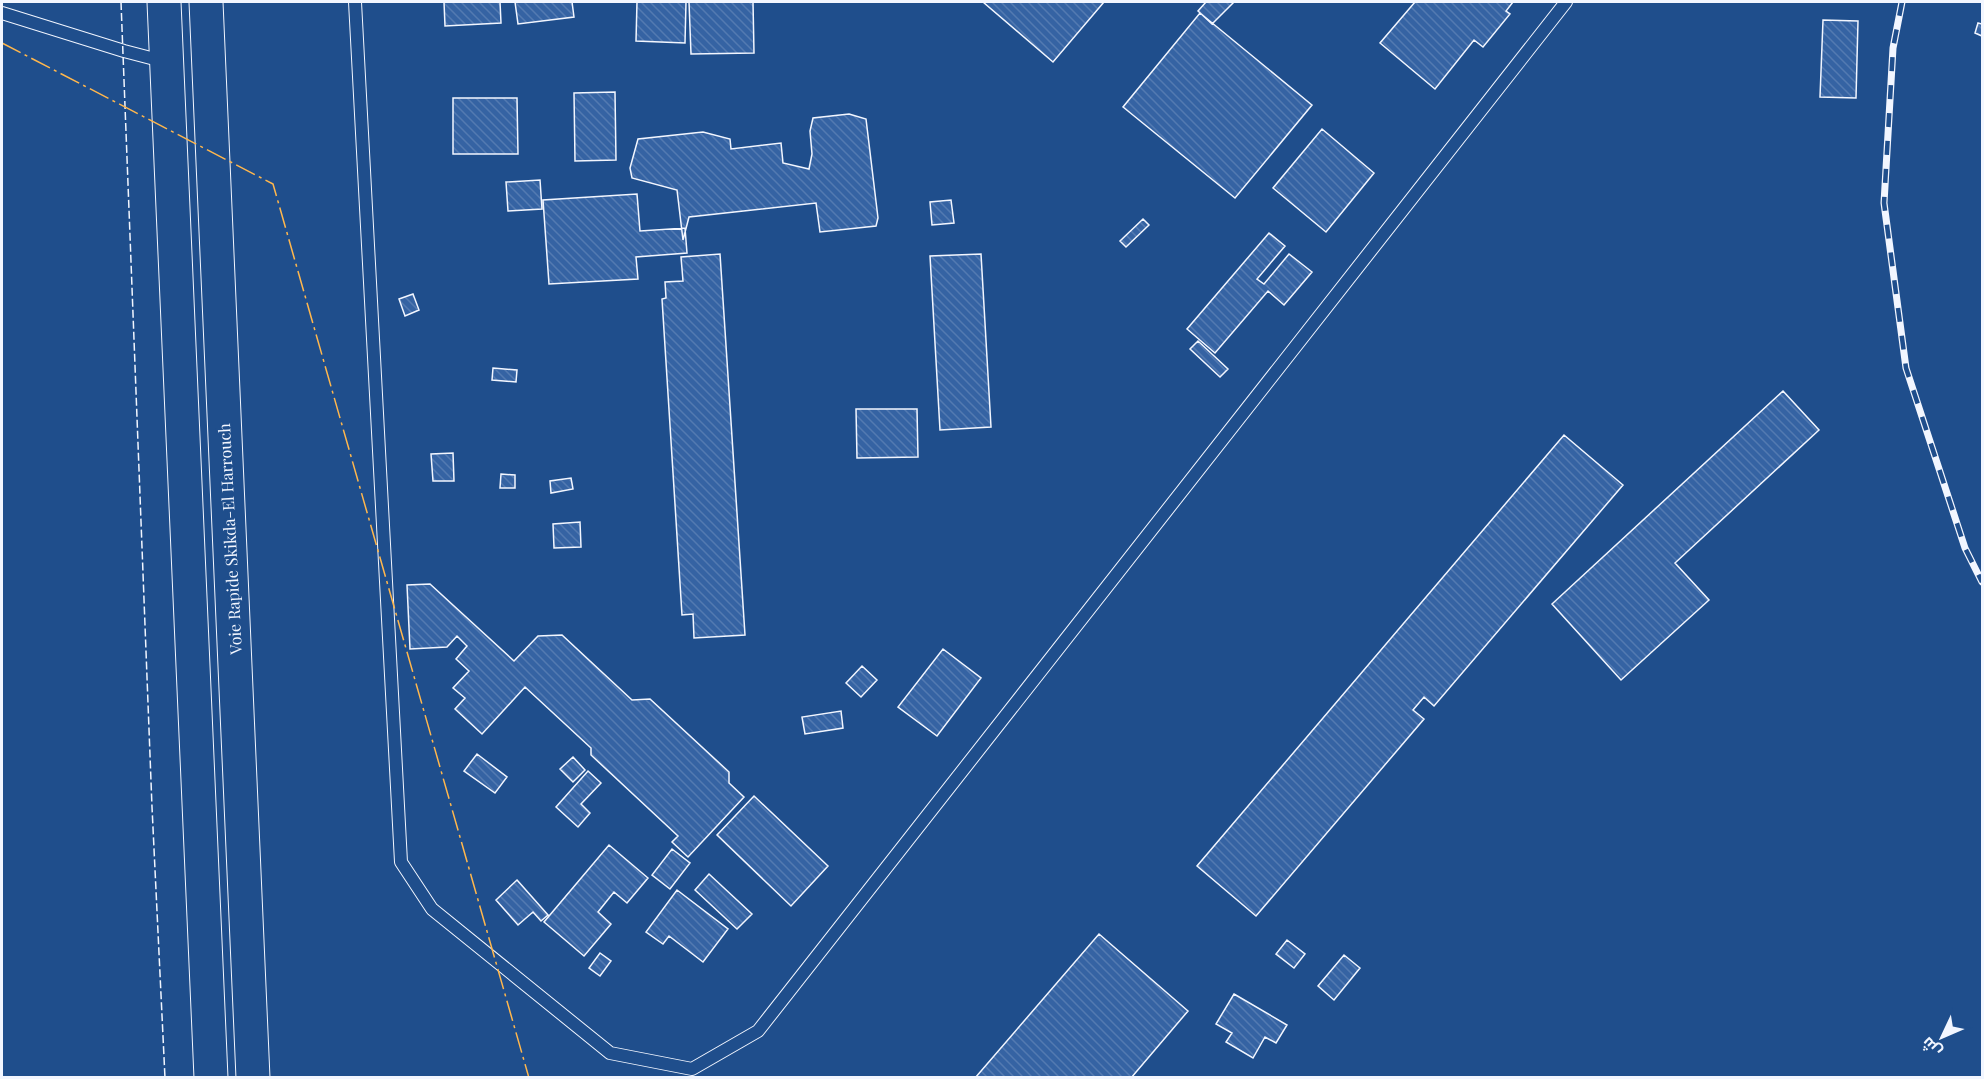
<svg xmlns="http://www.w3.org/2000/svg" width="1984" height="1079" viewBox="0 0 1984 1079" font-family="'Playfair Display',Cairo,serif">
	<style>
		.building { fill: url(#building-back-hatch); stroke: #f2f6ff; stroke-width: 1.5 }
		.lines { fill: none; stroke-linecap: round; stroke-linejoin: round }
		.service-casing { stroke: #f2f6ff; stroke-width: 14 }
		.trunk-casing { stroke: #f2f6ff; stroke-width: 35 }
		.service { stroke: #1f4e8c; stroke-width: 12 }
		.trunk { stroke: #1f4e8c; stroke-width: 33 }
		.rail-casing { stroke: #f2f6ff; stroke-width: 7 }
		.rail { stroke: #1f4e8c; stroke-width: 4.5; stroke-dasharray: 14; stroke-linecap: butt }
		.fence { stroke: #f2f6ff; stroke-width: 1.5; stroke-dasharray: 8 3; stroke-linecap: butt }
		.power { stroke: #ffb74d; stroke-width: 1.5; stroke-dasharray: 21 4.5 3 4.5; stroke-linecap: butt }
		.labels { text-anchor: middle; stroke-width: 4.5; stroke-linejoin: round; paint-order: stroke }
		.street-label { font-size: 16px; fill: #f2f6ff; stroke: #1f4e8c }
	</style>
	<defs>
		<pattern id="building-back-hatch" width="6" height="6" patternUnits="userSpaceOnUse" patternTransform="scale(1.5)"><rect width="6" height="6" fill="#3563a3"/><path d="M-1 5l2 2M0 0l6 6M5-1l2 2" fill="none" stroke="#537ab1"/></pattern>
	</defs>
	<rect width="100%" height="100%" fill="#1f4e8c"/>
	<path class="building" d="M444 2H500L501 23 445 26Z
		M515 2H572L574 17 518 24Z
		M637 2H686L685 43 636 41Z
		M689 2H753L754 53 691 54Z
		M983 2H1104L1053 62Z
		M1206 2H1234L1212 24 1198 11Z
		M1415 2H1513L1506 11 1510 14 1483 47 1474 40 1435 89 1380 43Z
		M1200 13 1312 105 1235 198 1123 107Z
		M1823 20 1858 21 1856 98 1820 97Z
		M1978 23 1982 24V36L1975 33Z
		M615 92 616 160 575 161 574 93Z
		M453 98H517L518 154H453Z
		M849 114 866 119 878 218 876 226 820 232 816 203 689 217 683 240 677 190 632 178 630 168 638 139 703 132 730 139 731 149 781 143 783 163 809 169 812 154 810 131 813 118Z
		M1322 129 1374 173 1326 232 1273 188Z
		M540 180 542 209 508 211 506 182Z
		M637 194 640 231 685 228 687 253 636 257 638 279 549 284 543 200Z
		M951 200 954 223 932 225 930 202Z
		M1143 219 1149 225 1126 247 1120 241Z
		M1269 233 1285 246 1257 279 1264 284 1289 254 1312 272 1284 305 1268 291 1215 353 1187 329Z
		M720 254 745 635 694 638 693 614 682 615 662 299 666 298 665 282 683 281 681 257Z
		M981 254 991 427 940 430 930 256Z
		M413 294 419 310 405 316 399 299Z
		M1198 341 1228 369 1220 377 1190 349Z
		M493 368 517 370 516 382 492 380Z
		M1783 391 1819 430 1675 563 1709 600 1621 680 1552 604Z
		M856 409H917L918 457 857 458Z
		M1564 435 1623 485 1434 706 1424 697 1413 710 1424 719 1256 916 1197 866Z
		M453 453 454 481H433L431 454Z
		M501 474 515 475V488H500Z
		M571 478 573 489 551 493 550 481Z
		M580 522 581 547 554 548 553 524Z
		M430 584 514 661 538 636 562 635 632 700 650 699 729 772V783L744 797 688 857 672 842 678 836 591 755V748L525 687 482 734 455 709 465 698 453 688 469 671 456 659 467 646 457 636 447 647 410 649 407 585Z
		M943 649 981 678 937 736 898 707Z
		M862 666 877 680 861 697 846 683Z
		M841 711 843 728 805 734 802 717Z
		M477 754 507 777 495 793 464 771Z
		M573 757 585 770 573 782 560 769Z
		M588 771 601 783 581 804 590 813 578 827 556 807Z
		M754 796 828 866 791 906 717 835Z
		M609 845 648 878 627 903 614 892 598 912 611 924 584 956 544 922Z
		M672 849 690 863 670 889 652 875Z
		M709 874 752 914 737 929 695 890Z
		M517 880 548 915 541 921 533 912 518 925 496 900Z
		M677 890 728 929 703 962 669 936 663 944 646 932Z
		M1099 934 1188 1011 1131 1078H975Z
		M1287 940 1305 954 1294 968 1276 954Z
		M600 953 611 961 600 976 589 968Z
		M1344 955 1360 968 1334 1000 1318 986Z
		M1234 994 1287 1025 1276 1043 1265 1037 1253 1058 1226 1042 1232 1033 1216 1024Z"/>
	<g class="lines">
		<g class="service-casing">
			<path id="service" d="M355 2 401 862 432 909 610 1053 692 1069 758 1031 1566 2
				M2 13 124 51 166 62"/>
		</g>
		<g class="trunk-casing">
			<path id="trunk" d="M164 2 211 1078
				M206 2 253 1078"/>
		</g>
		<use href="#service" class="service"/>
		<use href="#trunk" class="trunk"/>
		<g class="rail-casing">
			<path id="rail" d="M1902 2 1893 48 1884 203 1906 368 1965 548 1982 582"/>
		</g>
		<use href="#rail" class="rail"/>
		<path class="fence" d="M121 2 152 807 165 1078"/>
		<path class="power" d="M2 43 273 184 529 1078"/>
	</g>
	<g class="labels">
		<g class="street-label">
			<text transform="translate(230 539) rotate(-93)" y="6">Voie Rapide Skikda-El Harrouch</text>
		</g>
	</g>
	<rect width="1984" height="1079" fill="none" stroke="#f2f6ff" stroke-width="6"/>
	<g transform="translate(1942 1037) rotate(226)" stroke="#1f4e8c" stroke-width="4.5" paint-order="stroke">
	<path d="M0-4.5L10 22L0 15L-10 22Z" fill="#f2f6ff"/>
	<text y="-9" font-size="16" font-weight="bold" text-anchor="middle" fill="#f2f6ff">ش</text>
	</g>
</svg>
